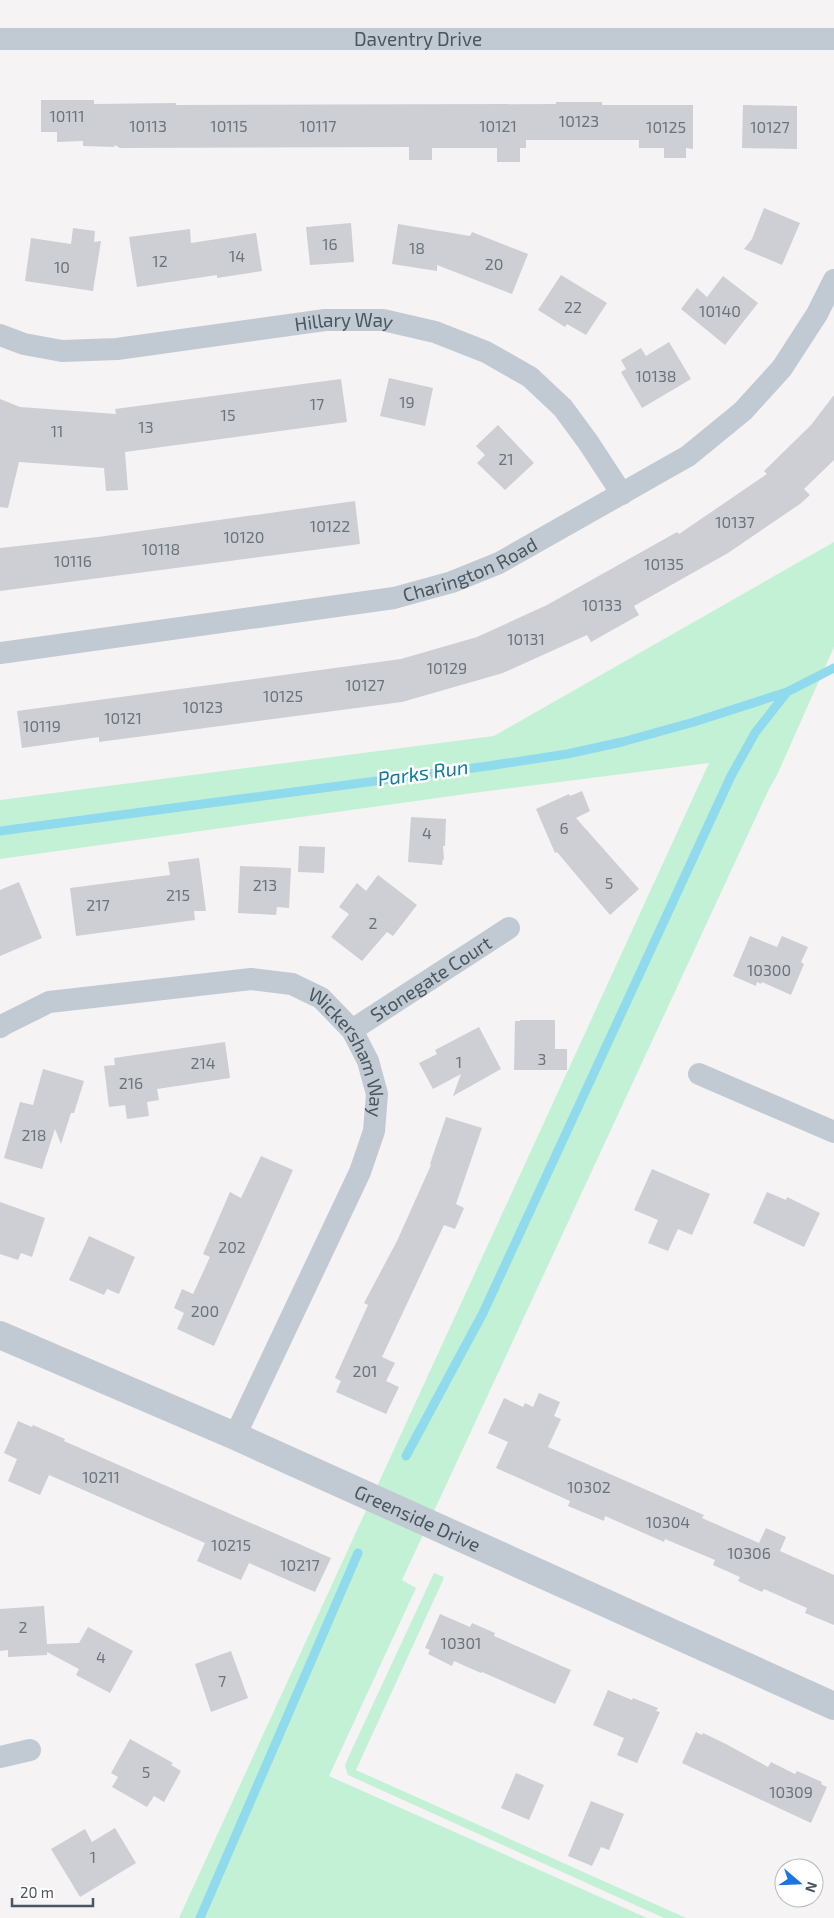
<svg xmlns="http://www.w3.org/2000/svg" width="834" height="1918" viewBox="0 0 834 1918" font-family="'Exo 2',sans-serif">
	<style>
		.green { fill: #c3f1d5 }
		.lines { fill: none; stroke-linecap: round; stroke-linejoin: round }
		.stream { stroke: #90daee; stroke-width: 9 }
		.building { fill: #cdcfd5 }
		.minor { stroke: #c1cad2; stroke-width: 22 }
		.tertiary { stroke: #c1cad2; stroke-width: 28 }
		.labels { text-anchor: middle; stroke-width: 5; stroke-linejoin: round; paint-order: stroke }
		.number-label { font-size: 16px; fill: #6b747e }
		.street-label { font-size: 19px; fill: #4a5661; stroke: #fff }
		.water-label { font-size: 20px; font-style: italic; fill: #0c7c9b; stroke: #fff }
	</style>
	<rect width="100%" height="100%" fill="#f5f3f3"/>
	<path class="green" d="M834 542V647L777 775 769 789 402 1580 416 1588 329 1776 647 1918H179L709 763 473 793 0 859V800L494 736Z
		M434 1573 444 1577 443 1580 356 1770 686 1918H664L348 1775 345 1766 348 1758Z"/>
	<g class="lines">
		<path class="stream" d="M0 831 488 766 567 754 622 742 694 722 787 692 834 668
			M406 1456 483 1313 731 776 755 733 787 692
			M200 1918 358 1553"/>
	</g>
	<path class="building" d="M41 100H94V104L176 103V105L556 104V102H602V105H693V149L686 148V158H664V148H639V140H526V148H520V162H497V148H432V160H409V147L120 148 115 145 114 147 83 146V141L57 142V132H41Z
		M743 105 797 106V149L742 148Z
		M764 208 800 223 782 265 744 249 752 239Z
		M351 223 354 262 310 265 306 227Z
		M398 224 470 236 472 232 528 254 512 294 437 265V271L392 264Z
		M73 228 95 231 94 242 101 241 93 291 25 281 31 238 71 244Z
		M190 229 191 243 256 233 262 271 217 278V275L137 287 129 237Z
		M561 275 607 303 586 335 567 324 565 327 538 310Z
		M723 276 758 303 725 345 681 309 697 288 707 297Z
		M669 342 691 379 642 408 621 372 626 369 621 360 641 348 646 356Z
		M389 378 433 388 425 426 380 416Z
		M341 379 347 422 125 452 128 490 106 491 104 468 19 462 8 508 0 507V399L20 407 116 414 115 409Z
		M834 395V460L804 489 810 495 800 504 728 553 634 606 639 615 591 642 587 635 503 673 402 702 99 742V737L22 748 17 711 401 659 477 637 547 605 677 532 679 534 767 474 764 471 811 425Z
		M498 425 534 463 505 490 477 463 485 455 476 446Z
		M355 501 360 544 0 591V548L98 537Z
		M582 791 590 811 576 818 639 889 610 915 557 852 555 853 536 809 569 794 570 796Z
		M411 817 446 819 445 846H443L444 860 443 859 442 865 408 862Z
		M299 846 325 847 324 873 298 872Z
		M199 858 206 911H194L195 920 76 936 70 888 170 875 168 862Z
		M240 866 291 868 289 908 277 907 276 915 238 913Z
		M378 875 417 905 393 936 387 932 362 961 331 937 349 914 339 907 357 883 366 891Z
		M19 882 42 938 0 956V890Z
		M750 936 777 947 782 936 808 947 801 962 804 964 791 995 762 982 761 984 757 982 756 986 733 976Z
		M520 1020H555V1049H567V1070H514L515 1021H520Z
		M479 1027 501 1069 453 1096 461 1074 433 1089 419 1063 437 1054 435 1050Z
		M225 1042 230 1078 157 1089 159 1100 147 1102 149 1116 127 1119 125 1105 109 1107 104 1066 115 1065 114 1058Z
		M43 1069 84 1081 74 1113H71L61 1144 55 1129 42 1169 4 1158 20 1102 33 1105Z
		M446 1117 482 1128 456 1204 464 1208 455 1229 444 1225 382 1357 395 1363 386 1381 399 1387 386 1414 336 1392 341 1381 335 1378 368 1305 364 1303 397 1241 431 1165 430 1164Z
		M261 1156 293 1170 214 1346 177 1329 184 1313 174 1308 182 1289 193 1294 210 1257 203 1254 230 1192 241 1198Z
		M652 1169 710 1194 692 1235 678 1229 668 1251 648 1243 658 1220 634 1210Z
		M767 1192 786 1200 787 1197 820 1213 804 1247 753 1223Z
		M0 1202 45 1218 32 1257 21 1253 18 1260 0 1254Z
		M89 1236 135 1257 119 1294 107 1289 104 1295 69 1280Z
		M539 1393 560 1402 554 1416 561 1419 548 1447 704 1515 702 1518 759 1543 766 1528 786 1537 780 1551 834 1575V1625L805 1613 807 1608 764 1589 762 1592 738 1581 740 1577 713 1565 715 1560 665 1539 664 1542 605 1516 604 1521 568 1506 570 1501 496 1468 508 1442 488 1433 504 1398 523 1407 525 1403 533 1407Z
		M18 1421 32 1427 33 1425 65 1439 64 1441 331 1558 315 1592 249 1563 241 1580 197 1561 205 1543 49 1475 40 1495 8 1481 17 1459 4 1453Z
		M44 1606 47 1644 79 1643 88 1627 133 1651 110 1693 76 1675 79 1669 47 1652V1655L8 1657V1650L0 1651V1609Z
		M440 1614 470 1627 472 1623 495 1633 494 1636 571 1670 555 1704 482 1672 481 1673 454 1661 452 1666 428 1654 430 1650 425 1648Z
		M231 1651 248 1698 211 1712 195 1664Z
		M608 1690 632 1700 633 1698 658 1708 656 1711 660 1712 637 1763 617 1755 624 1738 593 1725Z
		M696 1732 702 1735 703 1733 726 1744 768 1767 771 1762 795 1774 797 1771 822 1782 821 1784 827 1787 811 1823 682 1763Z
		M130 1739 173 1763 171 1765 181 1771 164 1802 154 1796 147 1807 112 1787 118 1777 111 1773Z
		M516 1773 544 1785 529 1820 501 1808Z
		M591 1801 624 1814 609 1850 601 1847 592 1866 568 1856Z
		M115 1828 136 1863 80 1897 51 1849 85 1829 92 1842Z"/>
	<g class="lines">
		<g class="minor">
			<path id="s1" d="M0 39H834"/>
			<path id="s2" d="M0 335 24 344 62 351 117 349 325 320H383L435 332 486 352 530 377 563 408 588 442 622 494"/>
			<path id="s3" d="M0 653 394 598 452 582 499 563 688 456 743 411 782 368 817 314 834 280"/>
			<path id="s4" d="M0 1027 3 1025 49 1002 251 979 292 984 321 998 352 1030 368 1061 377 1094 374 1131 360 1172 235 1436"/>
			<path id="s5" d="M352 1030 509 928"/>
			<path d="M699 1074 834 1132"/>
			<path d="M0 1757 30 1750"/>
		</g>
		<path class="tertiary" id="s6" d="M0 1335 235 1436 834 1706"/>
	</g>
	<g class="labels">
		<g class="number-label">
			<text x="67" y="122">10111</text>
			<text x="579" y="127">10123</text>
			<text x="148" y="132">10113</text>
			<text x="229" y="132">10115</text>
			<text x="318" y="132">10117</text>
			<text x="498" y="132">10121</text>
			<text x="666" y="133">10125</text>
			<text x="770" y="133">10127</text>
			<text x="330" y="250">16</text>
			<text x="417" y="254">18</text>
			<text x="237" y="262">14</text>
			<text x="160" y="267">12</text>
			<text x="494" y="270">20</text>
			<text x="62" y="273">10</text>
			<text x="573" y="313">22</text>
			<text x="720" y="317">10140</text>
			<text x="656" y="382">10138</text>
			<text x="407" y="408">19</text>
			<text x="317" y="410">17</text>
			<text x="228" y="421">15</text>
			<text x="146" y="433">13</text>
			<text x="57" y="437">11</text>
			<text x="506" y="465">21</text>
			<text x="735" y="528">10137</text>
			<text x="330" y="532">10122</text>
			<text x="244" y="543">10120</text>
			<text x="161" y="555">10118</text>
			<text x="73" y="567">10116</text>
			<text x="664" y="570">10135</text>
			<text x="602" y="611">10133</text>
			<text x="526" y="645">10131</text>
			<text x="447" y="674">10129</text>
			<text x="365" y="691">10127</text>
			<text x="283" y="702">10125</text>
			<text x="203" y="713">10123</text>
			<text x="123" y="724">10121</text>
			<text x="42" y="732">10119</text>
			<text x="564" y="834">6</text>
			<text x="427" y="839">4</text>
			<text x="609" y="889">5</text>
			<text x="265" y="891">213</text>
			<text x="178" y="901">215</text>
			<text x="98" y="911">217</text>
			<text x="373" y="929">2</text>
			<text x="769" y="976">10300</text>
			<text x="542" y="1065">3</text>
			<text x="459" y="1068">1</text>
			<text x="203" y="1069">214</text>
			<text x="131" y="1089">216</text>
			<text x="34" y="1141">218</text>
			<text x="232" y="1253">202</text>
			<text x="205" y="1317">200</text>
			<text x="365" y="1377">201</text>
			<text x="101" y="1483">10211</text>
			<text x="589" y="1493">10302</text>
			<text x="668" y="1528">10304</text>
			<text x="231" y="1551">10215</text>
			<text x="749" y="1559">10306</text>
			<text x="300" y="1571">10217</text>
			<text x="23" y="1633">2</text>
			<text x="461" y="1649">10301</text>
			<text x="101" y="1663">4</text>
			<text x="222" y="1687">7</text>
			<text x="146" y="1778">5</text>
			<text x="791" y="1798">10309</text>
			<text x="93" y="1863">1</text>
		</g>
		<g class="street-label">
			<text dy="7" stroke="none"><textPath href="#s1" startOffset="418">Daventry Drive</textPath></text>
			<text dy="7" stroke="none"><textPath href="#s2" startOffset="348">Hillary Way</textPath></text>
			<text dy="7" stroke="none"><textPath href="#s3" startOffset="479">Charington Road</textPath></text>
			<text dy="7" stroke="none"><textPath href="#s5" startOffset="94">Stonegate Court</textPath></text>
			<text dy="7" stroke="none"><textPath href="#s4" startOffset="394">Wickersham Way</textPath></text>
			<text dy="7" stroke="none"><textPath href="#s6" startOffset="456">Greenside Drive</textPath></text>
		</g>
		<g class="water-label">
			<text transform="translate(423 773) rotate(-8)" y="7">Parks Run</text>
		</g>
	</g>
	<g transform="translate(799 1883) rotate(109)"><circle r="24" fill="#ffffff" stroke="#b7bbc0"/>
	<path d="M0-4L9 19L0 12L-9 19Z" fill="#1a73e8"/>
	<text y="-8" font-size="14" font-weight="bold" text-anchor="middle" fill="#4a5661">N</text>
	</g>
	<path d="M12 1898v8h81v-8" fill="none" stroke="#4a5661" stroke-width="2.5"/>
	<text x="20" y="1898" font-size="15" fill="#4a5661" stroke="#ffffff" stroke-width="4" paint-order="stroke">20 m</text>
</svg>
